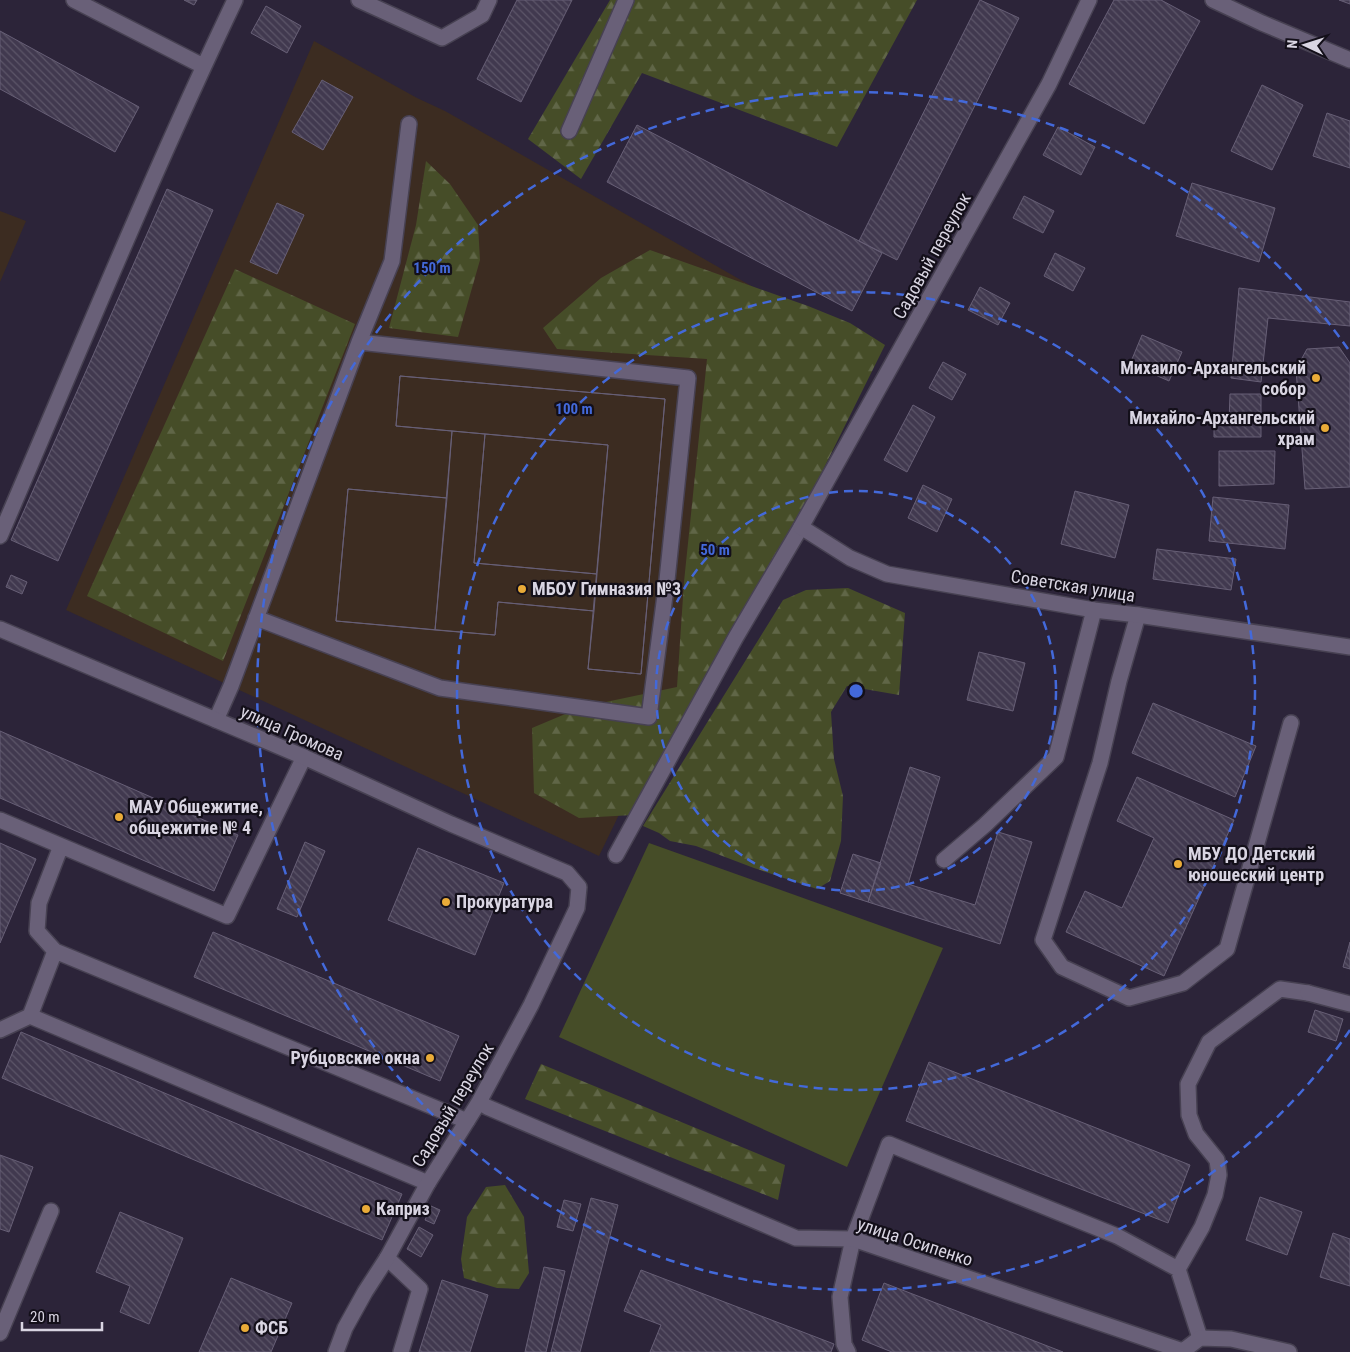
<svg xmlns="http://www.w3.org/2000/svg" width="1350" height="1352" viewBox="0 0 1350 1352" font-family="'Roboto Condensed',sans-serif">
	<style>
		.education { fill: #3c2c21 }
		.forest { fill: url(#forest-firs) }
		.green { fill: #464d28 }
		.building { fill: url(#building-back-hatch); stroke: #675f76; fill-rule: evenodd }
		.lines { fill: none; stroke-linecap: round; stroke-linejoin: round }
		.lane-casing { stroke: #474152; stroke-width: 18 }
		.street-casing { stroke: #474152; stroke-width: 18 }
		.lane { stroke: #696078; stroke-width: 15 }
		.street { stroke: #696078; stroke-width: 15 }
		.ring { fill: none; stroke: #4369da; stroke-width: 2.5; stroke-dasharray: 9 6 }
		.poi-dot { fill: #e9ab38; stroke: #130f19; stroke-width: 2 }
		.labels { text-anchor: middle; stroke-width: 4.5; stroke-linejoin: round; paint-order: stroke }
		.street-label { font-size: 18px; fill: #d9d5e2; stroke: #130f19 }
		.poi-label { font-size: 18px; font-weight: bold; fill: #d9d5e2; stroke: #130f19; text-anchor: start }
		.centre { fill: #4369da; stroke: #130f19; stroke-width: 2.5 }
		.ring-label { font-size: 15px; text-anchor: middle; font-weight: bold; fill: #4369da; stroke: #130f19; stroke-width: 4.5; stroke-linejoin: round; paint-order: stroke }
	</style>
	<defs>
		<pattern id="forest-firs" width="22" height="20" patternUnits="userSpaceOnUse" patternTransform="scale(1.25)"><rect width="22" height="20" fill="#464d28"/><path d="M5 1l3.5 6h-7zM16 11l3.5 6h-7z" fill="#606647"/></pattern>
		<pattern id="building-back-hatch" width="6" height="6" patternUnits="userSpaceOnUse" patternTransform="scale(1.25)"><rect width="6" height="6" fill="#41394f"/><path d="M-1 5l2 2M0 0l6 6M5-1l2 2" fill="none" stroke="#5c5568"/></pattern>
	</defs>
	<rect width="100%" height="100%" fill="#2c2439"/>
	<path class="education" d="M314 41 417 98 445 111 860 348 645 761 599 856 66 610Z
		M0 211 26 221 0 282Z"/>
	<path class="forest" d="M610 0H917L837 147 642 73 581 179 528 139Z
		M426 161 450 184 478 225 480 260 458 337 389 328 416 225Z
		M650 250 808 306 850 323 885 345 815 486 633 815 579 818 534 793 532 728 582 707 677 687 684 582 707 359 557 349 543 328 601 278Z
		M235 269 355 324 223 661 87 596Z
		M848 588 905 613 899 695 847 686 831 712 834 759 843 796 841 841 830 881 817 889 754 868 696 846 670 841 659 833 643 826 783 600 806 590Z
		M541 1064 785 1165 778 1200 525 1099Z
		M505 1185 524 1217 529 1273 519 1289 497 1288 464 1278 461 1259 467 1217 486 1187Z"/>
	<path class="green" d="M649 843 943 948 847 1167 559 1037Z"/>
	<path class="building" d="M184 0H197L194 5Z
		M517 0H572L521 102 477 79Z
		M980 0 1019 18 897 260 859 241Z
		M1114 0H1161L1200 21 1144 124 1069 84Z
		M1339 0H1350V4Z
		M266 6 301 26 287 53 251 33Z
		M0 31 139 107 115 152 0 89Z
		M322 80 353 97 323 150 292 132Z
		M1262 85 1303 105 1272 170 1231 151Z
		M1327 113 1350 121V168L1313 156Z
		M637 125 882 253 852 311 607 182Z
		M1058 127 1095 147 1081 175 1043 155Z
		M1192 183 1275 208 1259 262 1176 236Z
		M167 189 213 210 58 561 11 540Z
		M1024 196 1054 211 1043 233 1013 218Z
		M277 203 304 215 277 274 250 262Z
		M1055 253 1085 268 1073 291 1044 276Z
		M980 287 1010 303 998 325 968 310Z
		M1239 288 1350 302V326L1268 318 1261 382 1231 378Z
		M1142 335 1182 352 1169 381 1130 364Z
		M1339 347 1350 363V487L1305 489 1296 369 1307 349Z
		M943 362 966 374 952 400 929 388Z
		M400 376 665 399 641 674 588 669 594 611 498 602 495 635 336 621 348 489 447 498 452 431 396 426ZM485 434 608 445 597 574 474 563Z
		M400 376 665 399 641 674 588 669 608 445 396 426Z
		M1230 394H1261V437H1214V422H1229Z
		M913 405 935 417 907 472 884 460Z
		M452 431 485 434 474 563 597 574 594 611 498 602 495 635 435 630Z
		M1219 451H1275L1274 484 1219 486Z
		M923 485 952 499 937 532 908 518Z
		M348 489 447 498 435 630 336 621Z
		M1075 491 1129 505 1115 558 1061 544Z
		M1213 497 1289 505 1285 549 1209 541Z
		M1157 549 1236 559 1231 590 1153 579Z
		M11 575 27 582 22 594 6 587Z
		M979 652 1025 663 1013 711 967 700Z
		M1153 703 1256 746 1235 797 1132 753Z
		M0 731 238 835 214 891 0 798Z
		M910 767 940 777 908 884 975 905 998 832 1032 842 1000 944 868 902Z
		M1137 777 1234 820 1164 976 1066 932 1085 891 1122 908 1154 838 1117 821Z
		M305 842 325 851 297 917 277 909Z
		M0 843 36 859 0 943Z
		M418 848 504 883 475 955 388 920Z
		M853 854 881 863 868 902 840 893Z
		M213 932 459 1036 440 1081 194 977Z
		M1350 942V969L1343 967Z
		M1315 1010 1343 1019 1336 1041 1308 1032Z
		M21 1032 402 1194 382 1240 2 1078Z
		M929 1062 1190 1165 1168 1223 906 1121Z
		M0 1155 33 1167 9 1232 0 1229Z
		M1260 1197 1302 1212 1287 1255 1246 1240Z
		M591 1198 618 1205 580 1352H551Z
		M564 1200 581 1204 573 1231 557 1227Z
		M431 1206 440 1210 434 1224 425 1220Z
		M120 1212 183 1238 149 1324 120 1312 130 1286 96 1272Z
		M419 1227 433 1235 421 1257 407 1249Z
		M1333 1233 1350 1239V1286L1320 1277Z
		M544 1267 565 1271 546 1352H525Z
		M641 1270 834 1344 831 1352H650L661 1325 624 1311Z
		M231 1278 292 1303 271 1352H199Z
		M442 1280 488 1295 470 1352H419Z
		M884 1283 1063 1352H892L862 1340Z"/>
	<g class="lines">
		<g class="lane-casing">
			<path id="lane" d="M74 0 203 66
				M359 0 442 38 482 15 489 0
				M569 131 626 0
				M0 536C77 357 151 176 235 0
				M1138 615 1119 681 1100 763 1043 940 1062 967 1129 998 1183 983 1227 949 1291 723
				M256 618 440 688 649 717 667 580 688 378 359 342
				M216 720 231 686 359 342 392 261 409 124
				M0 820 227 916 304 757
				M616 855 736 637 801 527
				M944 860 985 825 1056 757 1094 610
				M55 951 37 931 39 903 61 846
				M30 1016 55 951 467 1121
				M0 1030 30 1016 428 1183
				M387 1258 420 1289 401 1352
				M1178 1269 1202 1227 1215 1195 1219 1175 1217 1160 1196 1134 1189 1115 1188 1084 1209 1042 1280 989 1308 993
				M0 1333 51 1211
				M848 1352 844 1344 840 1297 853 1239 889 1144 1117 1236 1178 1269 1200 1338"/>
		</g>
		<g class="street-casing">
			<path id="street" d="M1089 0 1049 84 801 527 850 558 887 574 1094 610 1138 615 1350 647
				M1213 0 1262 23 1350 60
				M0 629 304 757 451 824 567 873 579 887 577 908 531 1005 479 1102 428 1183 387 1258 365 1292 345 1328 336 1352
				M1308 993 1350 1004
				M479 1102 487 1107 796 1238 853 1239 1183 1351 1200 1338 1231 1339 1289 1352"/>
		</g>
		<use href="#lane" class="lane"/>
		<use href="#street" class="street"/>
	</g>
	<g class="ring">
		<circle cx="856" cy="691" r="200"/>
		<circle cx="856" cy="691" r="399"/>
		<path d="M1350 1030A599 599 0 1 1 1350 352"/>
	</g>
	<g class="poi-dot">
		<circle cx="1316" cy="378" r="5"/>
		<circle cx="1325" cy="428" r="5"/>
		<circle cx="522" cy="589" r="5"/>
		<circle cx="119" cy="817" r="5"/>
		<circle cx="1178" cy="864" r="5"/>
		<circle cx="446" cy="902" r="5"/>
		<circle cx="430" cy="1058" r="5"/>
		<circle cx="366" cy="1209" r="5"/>
		<circle cx="245" cy="1328" r="5"/>
	</g>
	<g class="labels">
		<g class="street-label">
			<text transform="translate(932 256) rotate(-61)" y="6">Садовый переулок</text>
			<text transform="translate(1073 586) rotate(9)" y="6">Советская улица</text>
			<text transform="translate(292 733) rotate(24)" y="6">улица Громова</text>
			<text transform="translate(453 1105) rotate(-59)" y="6">Садовый переулок</text>
			<text transform="translate(915 1242) rotate(18)" y="6">улица Осипенко</text>
		</g>
		<g class="poi-label">
			<text x="1306" y="374" text-anchor="end">Михаило-Архангельский<tspan x="1306" dy="21">собор</tspan></text>
			<text x="1315" y="424" text-anchor="end">Михайло-Архангельский<tspan x="1315" dy="21">храм</tspan></text>
			<text x="532" y="595">МБОУ Гимназия №3</text>
			<text x="129" y="813">МАУ Общежитие,<tspan x="129" dy="21">общежитие № 4</tspan></text>
			<text x="1188" y="860">МБУ ДО Детский<tspan x="1188" dy="21">юношеский центр</tspan></text>
			<text x="456" y="908">Прокуратура</text>
			<text x="420" y="1064" text-anchor="end">Рубцовские окна</text>
			<text x="376" y="1215">Каприз</text>
			<text x="255" y="1334">ФСБ</text>
		</g>
	</g>
	<circle cx="856" cy="691" r="8" class="centre"/>
	<g class="ring-label">
		<text x="432" y="273">150 m</text>
		<text x="574" y="414">100 m</text>
		<text x="715" y="555">50 m</text>
	</g>
	<g transform="translate(1305 45) rotate(274)" stroke="#130f19" stroke-width="4" paint-order="stroke">
	<path d="M0-4L9 19L0 12L-9 19Z" fill="#d9d5e2"/>
	<text y="-8" font-size="14" font-weight="bold" text-anchor="middle" fill="#d9d5e2">N</text>
	</g>
	<path d="M22 1322v8h80v-8" fill="none" stroke="#d9d5e2" stroke-width="2.5"/>
	<text x="30" y="1322" font-size="15" fill="#d9d5e2" stroke="#130f19" stroke-width="4" paint-order="stroke">20 m</text>
</svg>
